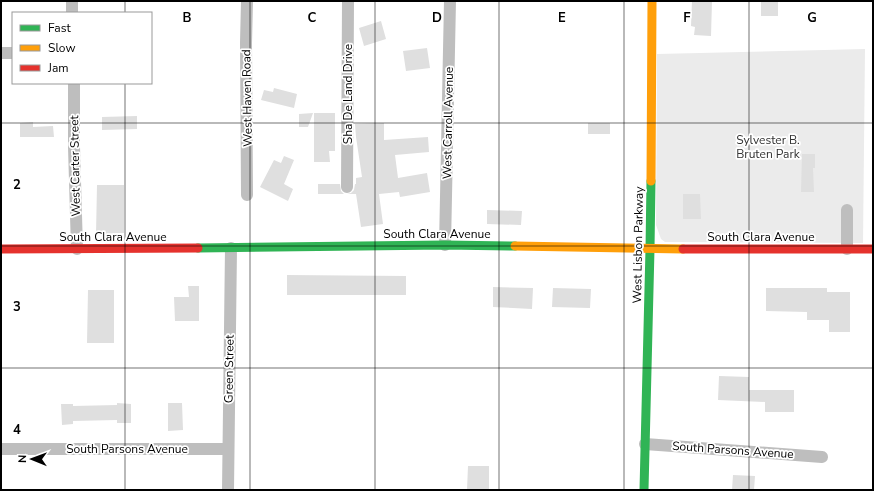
<svg xmlns="http://www.w3.org/2000/svg" width="874" height="491" viewBox="0 0 874 491" font-family="'Nunito Sans',sans-serif">
	<style>
		.green { fill: #ebebeb }
		.building { fill: #dfdfdf }
		.lines { fill: none; stroke-linecap: round; stroke-linejoin: round }
		.street { stroke: #bebebe; stroke-width: 12 }
		.fast { stroke: #30b455; stroke-width: 9 }
		.slow { stroke: #ff9f0a; stroke-width: 9 }
		.jam { stroke: #e5322d; stroke-width: 9 }
		.grid { fill: none; stroke: #000; stroke-width: 1; stroke-opacity: 0.55 }
		.labels { text-anchor: middle; stroke-width: 3.5; stroke-linejoin: round; paint-order: stroke }
		.street-label { font-size: 12px; fill: #000; stroke: #fff }
		.park-label { font-size: 12px; fill: #323232; stroke: #fff }
		.grid-label { font-size: 13px; text-anchor: middle; font-weight: bold; fill: #000; stroke: #fff; stroke-width: 3.5; stroke-linejoin: round; paint-order: stroke }
	</style>
	<rect width="100%" height="100%" fill="#fff"/>
	<path class="green" d="M865 49 863 243 665 242 661 239 656 225 657 54Z"/>
	<path class="building" d="M692 1H712L711 36 694 35 695 27 691 26Z
		M761 1H778V16H761Z
		M381 21 386 39 364 46 359 28Z
		M427 48 430 68 406 71 403 51Z
		M274 88 297 94 294 108 261 100 264 90 273 92Z
		M313 113 308 127H299V114Z
		M314 113H335V151H329L330 162H314Z
		M137 116V129L102 130V117Z
		M33 122V127L53 126 54 137H20V123Z
		M384 123V140L428 137 429 152 395 155 398 178 427 173 430 192 400 197 399 192 379 194 383 224 361 227 356 194H347L351 193 354 190 355 184H356V178L362 177 356 137 355 124Z
		M588 123H610V134H588Z
		M802 154H815V168H813L814 192H801Z
		M284 156 294 160 284 184 293 189 288 201 260 187 274 160 281 163Z
		M318 184H340L341 191 344 194H346H318Z
		M97 185H124V233L96 234Z
		M683 194H700L701 219H683Z
		M487 210 522 211 521 225 487 224Z
		M287 275 406 276V295H287Z
		M188 286H199V321H175L174 297H189Z
		M493 287 533 288 532 309 493 307Z
		M553 288 591 289 590 308 552 307Z
		M766 288H827V292H850V332H829V320H807V312L766 311Z
		M88 290H114V343H87Z
		M719 376 749 377V390H794V412H765V402L718 400Z
		M117 403 131 404V423H117V420L73 421V424L62 425 61 404H73V406L117 405Z
		M168 403H182L183 430 168 431Z
		M468 466H489V490H467Z
		M733 475 755 476 754 490H732Z"/>
	<g class="lines">
		<path class="street" d="M72 1V13
			M247 1 246 43 247 195
			M1 53H13
			M74 83V147L77 249
			M347 187 348 1
			M445 245 450 1
			M847 249V210
			M645 444 822 457
			M1 449H228
			M228 490 231 248"/>
		<path class="fast" d="M198 248 445 245 515 246
			M644 490 650 249 651 181"/>
		<path class="slow" d="M651 181 652 1
			M515 246 683 249"/>
		<path class="jam" d="M1 249 198 248
			M683 249H873"/>
	</g>
	<path class="grid" d="M125 1V13M250 1V490M375 1V490M499 1V490M624 1V490M749 1V490M125 83V490M1 123H873M1 246H873M1 368H873"/>
	<g class="labels">
		<g class="street-label">
			<text transform="translate(348 94) rotate(-90)" y="4">Sha De Land Drive</text>
			<text transform="translate(247 98) rotate(-91)" y="4">West Haven Road</text>
			<text transform="translate(448 123) rotate(-89)" y="4">West Carroll Avenue</text>
			<text transform="translate(75 166) rotate(-91)" y="4">West Carter Street</text>
			<text x="437" y="238">South Clara Avenue</text>
			<text x="113" y="241">South Clara Avenue</text>
			<text x="761" y="241">South Clara Avenue</text>
			<text transform="translate(638 245) rotate(-89)" y="4">West Lisbon Parkway</text>
			<text transform="translate(229 369) rotate(-89)" y="4">Green Street</text>
			<text x="127" y="453">South Parsons Avenue</text>
			<text transform="translate(733 450) rotate(4)" y="4">South Parsons Avenue</text>
		</g>
		<g class="park-label">
			<text x="768" y="144">Sylvester B.<tspan x="768" dy="14">Bruten Park</tspan></text>
		</g>
	</g>
	<g class="grid-label">
		<text x="187" y="22">B</text>
		<text x="312" y="22">C</text>
		<text x="437" y="22">D</text>
		<text x="562" y="22">E</text>
		<text x="687" y="22">F</text>
		<text x="812" y="22">G</text>
		<text x="17" y="189">2</text>
		<text x="17" y="311">3</text>
		<text x="17" y="434">4</text>
	</g>
	<rect width="874" height="491" fill="none" stroke="#000000" stroke-width="4"/>
	<rect x="12" y="12" width="140" height="72" fill="#ffffff" stroke="#999999"/>
	<rect x="20" y="25" width="20" height="6" fill="#30b455" stroke="#999999"/>
	<text x="48" y="32" font-size="12" fill="#000000">Fast</text>
	<rect x="20" y="45" width="20" height="6" fill="#ff9f0a" stroke="#999999"/>
	<text x="48" y="52" font-size="12" fill="#000000">Slow</text>
	<rect x="20" y="65" width="20" height="6" fill="#e5322d" stroke="#999999"/>
	<text x="48" y="72" font-size="12" fill="#000000">Jam</text>
	<g transform="translate(32 459) rotate(271)" stroke="#ffffff" stroke-width="3" paint-order="stroke">
	<path d="M0-3L7 15L0 10L-7 15Z" fill="#000000"/>
	<text y="-6" font-size="11" font-weight="bold" text-anchor="middle" fill="#000000">N</text>
	</g>
</svg>
